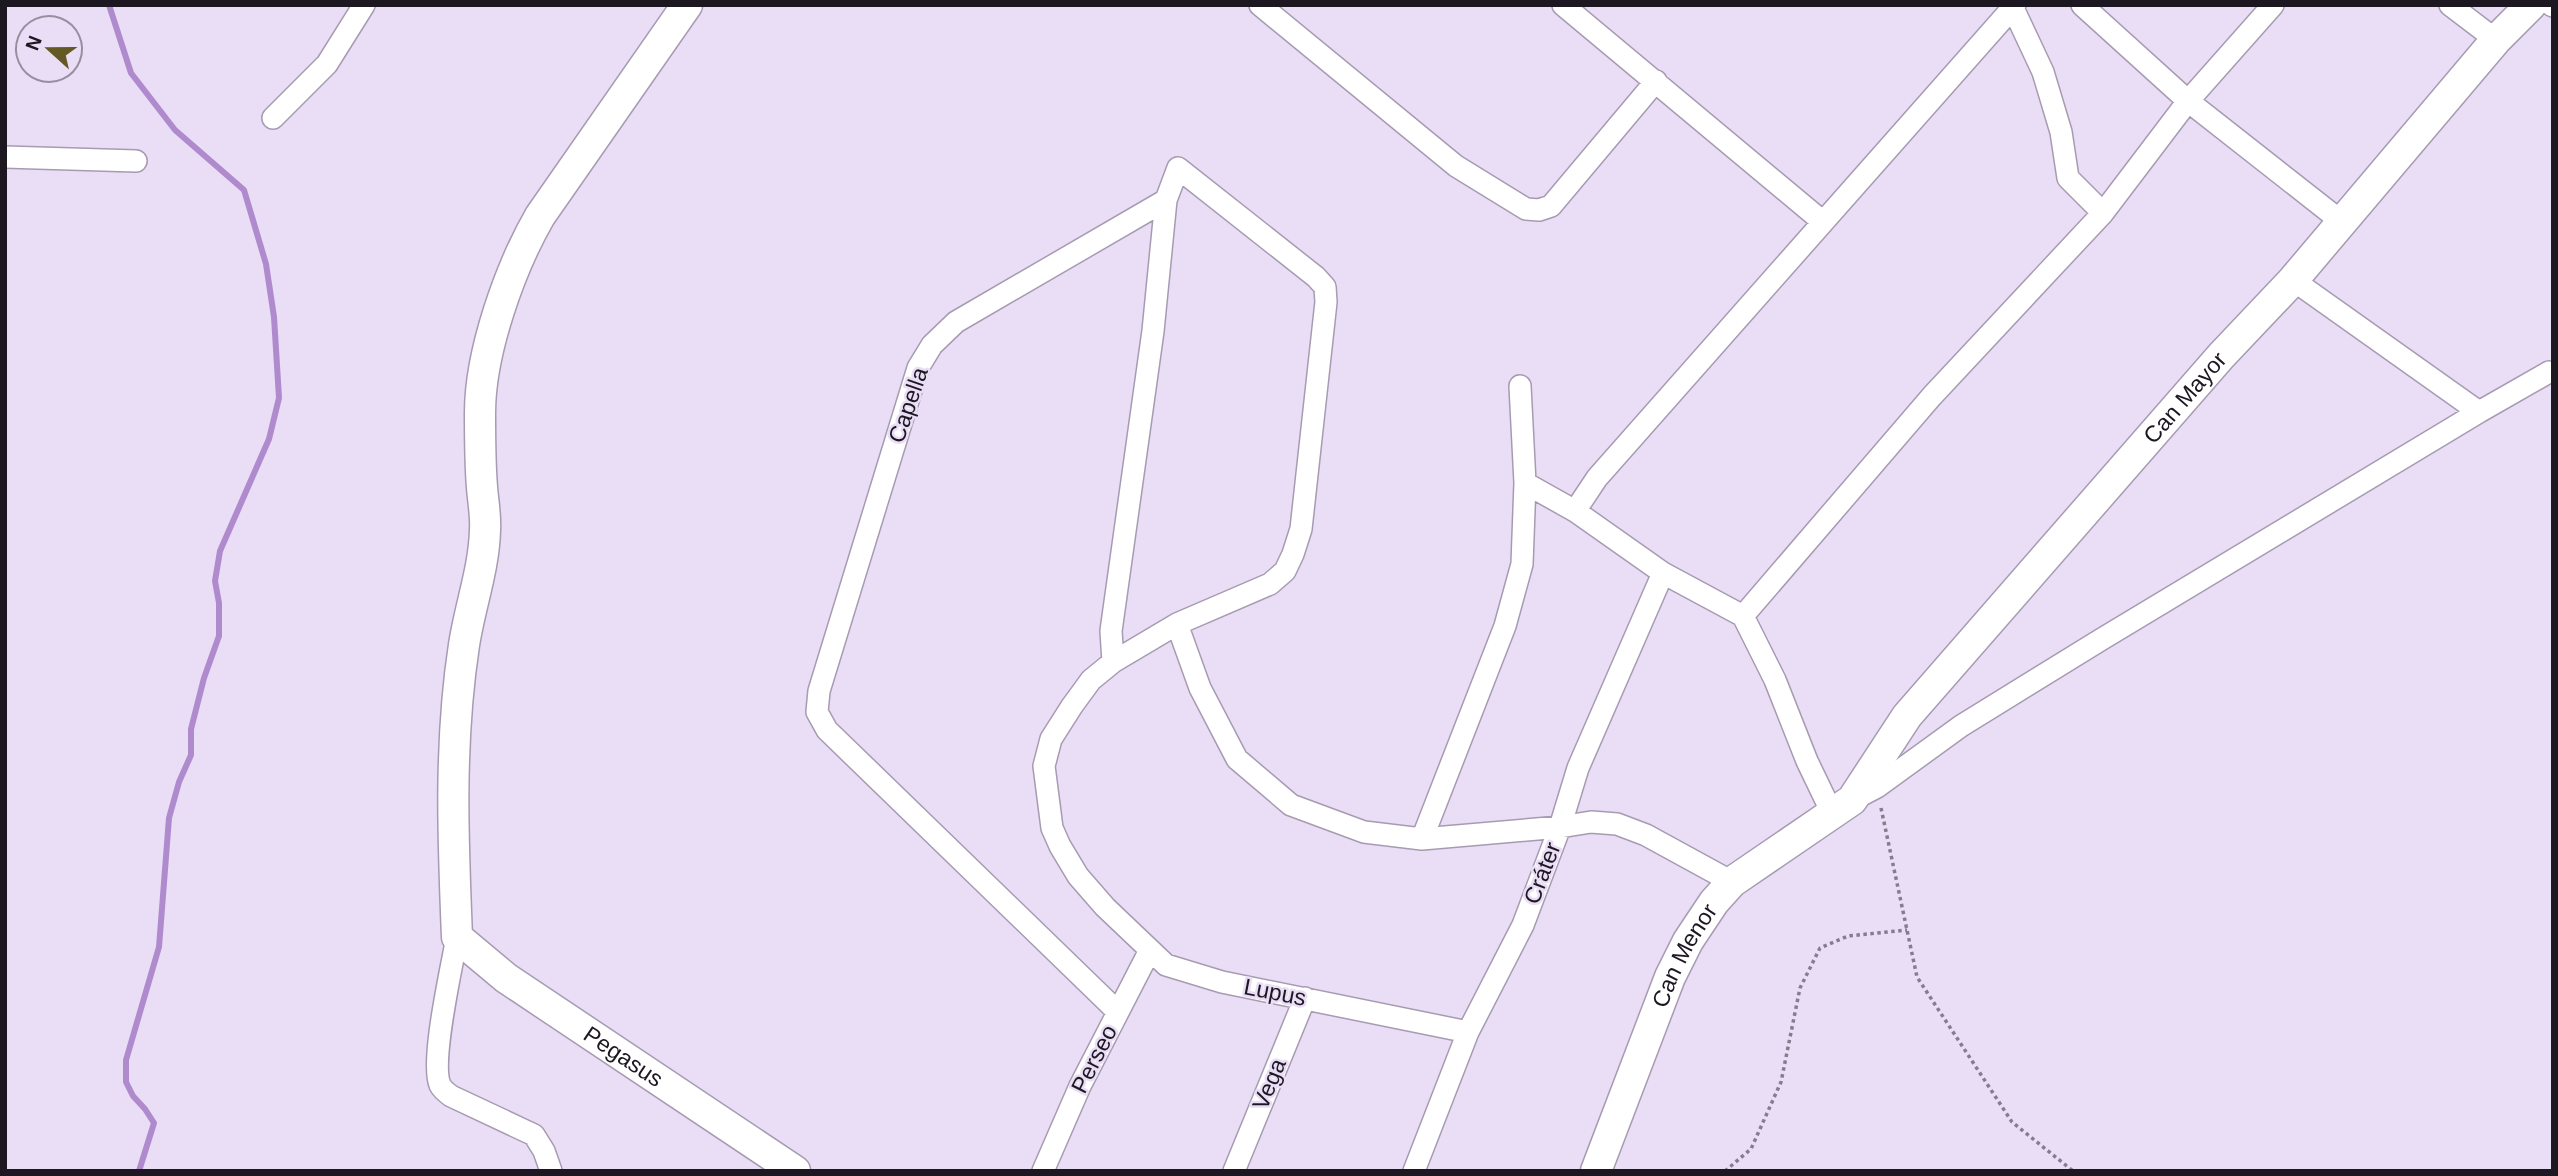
<svg xmlns="http://www.w3.org/2000/svg" width="2558" height="1176" viewBox="0 0 2558 1176" font-family="Arial,sans-serif">
	<style>
		.lines { fill: none; stroke-linecap: round; stroke-linejoin: round }
		.stream { stroke: #af8bce; stroke-width: 6 }
		.street-casing { stroke: #a79bb2; stroke-width: 24 }
		.secondary-casing { stroke: #a79bb2; stroke-width: 33 }
		.path { stroke: #867c8e; stroke-width: 3.5; stroke-dasharray: 3.5 3.5; stroke-linecap: butt }
		.street { stroke: #fff; stroke-width: 21 }
		.secondary { stroke: #fff; stroke-width: 30 }
		.labels { text-anchor: middle; stroke-width: 5; stroke-linejoin: round; paint-order: stroke }
		.street-label { font-size: 23px; fill: #1c1720; stroke: #eaddf6 }
	</style>
	<rect width="100%" height="100%" fill="#eaddf6"/>
	<g class="lines">
		<path class="stream" d="M109 5 131 73 175 130 244 190 266 264 274 317 279 398 269 439 220 551 215 581 219 603V636L204 678 191 729V755L179 782 169 818 159 947 126 1060V1082L133 1096 145 1109 154 1123 139 1171"/>
		<g class="street-casing">
			<path id="street" d="M1260 5 1456 166 1526 209 1539 210 1551 206 1656 81
				M1563 5 1823 222
				M2082 5 2188 101 2342 222
				M2450 5 2496 40
				M2551 5 2553 6
				M2013 8 2043 72 2061 132 2068 178 2103 213
				M273 118 327 64 364 5
				M5 157 136 161
				M2293 280 2479 412
				M1525 483 1575 511 1663 573 1743 616 1775 680 1807 761 1832 813
				M1575 511 1597 478 2015 5
				M1743 616 1932 396 2103 213 2188 101 2273 5
				M1177 624 1200 688 1237 759 1291 805 1364 832 1422 839 1560 827 1591 822 1617 824 1646 835 1732 882
				M1113 662 1177 624 1270 584 1285 571 1293 554 1301 529 1326 302 1325 287 1316 277 1178 168 1166 200 1153 331 1111 631 1113 662 1091 680 1072 706 1051 739 1044 766 1052 828 1060 846 1078 876 1105 907 1166 965 1222 982 1468 1032
				M1856 798 1877 787 1961 726 2102 639 2479 412 2549 372
				M1422 839 1505 626 1522 564 1525 483 1520 386
				M457 937C452 966 430 1061 440 1085 442 1089 447 1093 451 1096L534 1135 544 1151 551 1171
				M1118 1012 827 730 817 712 819 691 918 368 932 345 956 322 1166 200
				M1043 1171 1080 1086 1150 950
				M1234 1171 1305 998
				M1414 1171 1468 1032 1523 925 1560 827 1578 768 1663 573"/>
		</g>
		<g class="secondary-casing">
			<g id="secondary">
				<path id="s1" d="M687 5 540 216C510 268 480 352 480 413 480 438 480 463 482 487 483 501 486 516 485 530 484 569 470 606 464 645 449 742 453 840 457 937L506 978 795 1171"/>
				<path id="s2" d="M1596 1171 1670 977 1688 941 1714 902 1732 882 1852 800 1907 716 2221 356 2293 280 2496 40 2531 5"/>
			</g>
		</g>
		<path class="path" d="M1881 808 1917 977 2012 1122 2073 1171
			M1725 1171 1751 1149 1781 1082 1800 988 1820 948 1848 936 1907 930"/>
		<use href="#street" class="street"/>
		<use href="#secondary" class="secondary"/>
	</g>
	<g class="labels">
		<g class="street-label">
			<text dy="8" stroke="none"><textPath href="#s2" startOffset="990">Can Mayor</textPath></text>
			<text transform="translate(908 405) rotate(-71)" y="8">Capella</text>
			<text transform="translate(1542 873) rotate(-69)" y="8">Cráter</text>
			<text dy="8" stroke="none"><textPath href="#s2" startOffset="233">Can Menor</textPath></text>
			<text transform="translate(1275 992) rotate(11)" y="8">Lupus</text>
			<text dy="8" stroke="none"><textPath href="#s1" startOffset="1197">Pegasus</textPath></text>
			<text transform="translate(1094 1059) rotate(-63)" y="8">Perseo</text>
			<text transform="translate(1269 1084) rotate(-68)" y="8">Vega</text>
		</g>
	</g>
	<rect width="2558" height="1176" fill="none" stroke="#1c1720" stroke-width="14"/>
	<g transform="translate(49 49) rotate(291)"><circle r="33" fill="#eaddf6" stroke="#988ea0" stroke-width="2"/>
	<path d="M0-5L12 26L0 18L-12 26Z" fill="#645825"/>
	<text y="-10" font-size="19" font-weight="bold" text-anchor="middle" fill="#1c1720">N</text>
	</g>
</svg>
